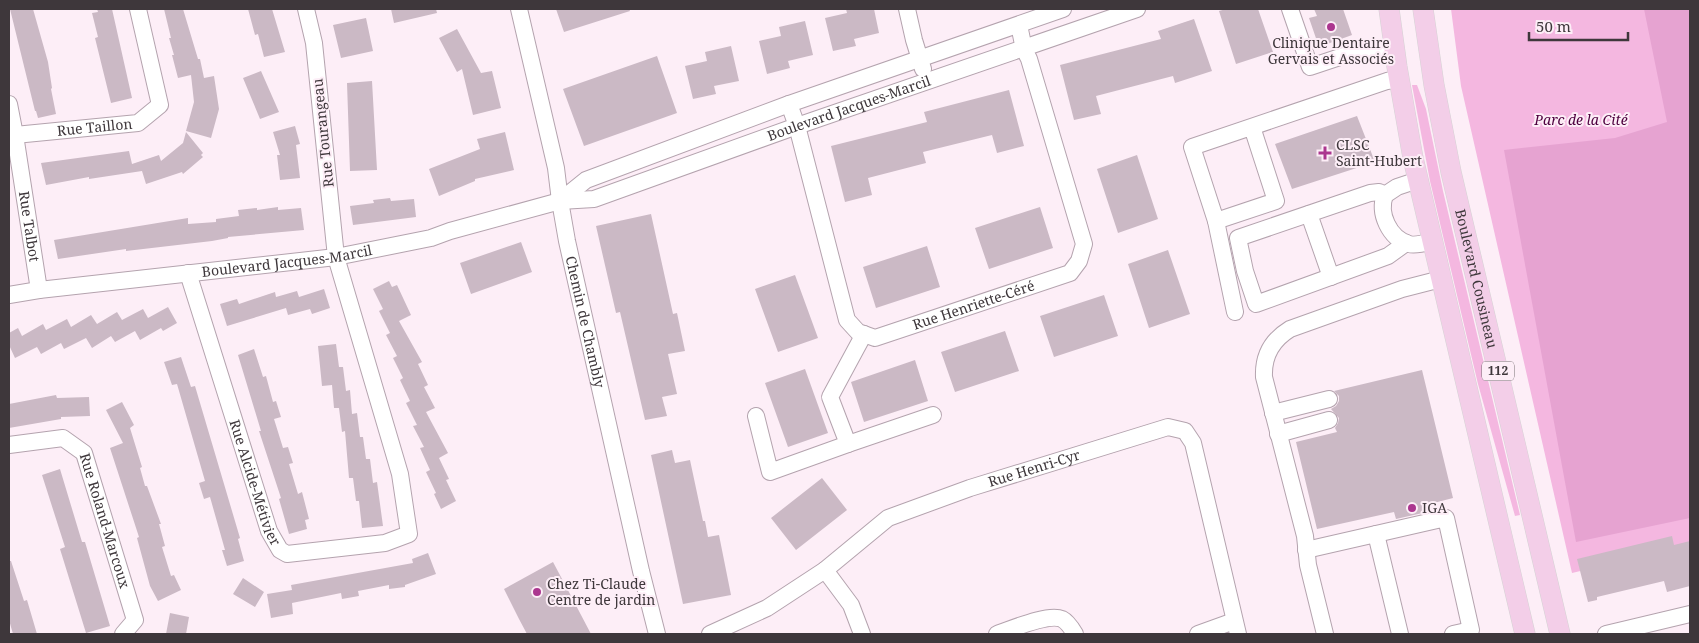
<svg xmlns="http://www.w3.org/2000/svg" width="1699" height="643" viewBox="0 0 1699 643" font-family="'Noto Serif',serif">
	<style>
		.green { fill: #f4b7e0 }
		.forest { fill: #e6a3d1 }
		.building { fill: #cbb9c5 }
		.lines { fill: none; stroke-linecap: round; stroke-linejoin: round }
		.minor-casing { stroke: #b4a3ae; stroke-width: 18 }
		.major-casing { stroke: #d5d3d4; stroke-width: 21 }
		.minor { stroke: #fff; stroke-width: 16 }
		.major { stroke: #f3cee8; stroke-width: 20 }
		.poi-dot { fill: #ab368f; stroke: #fdeef7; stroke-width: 2 }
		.labels { text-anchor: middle; stroke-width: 4; stroke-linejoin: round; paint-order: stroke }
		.shield { fill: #fdeef7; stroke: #776e73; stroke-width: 1 }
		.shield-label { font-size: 12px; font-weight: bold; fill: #3e373b }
		.poi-label { font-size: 14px; fill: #3e373b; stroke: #fdeef7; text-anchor: start }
		.street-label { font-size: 14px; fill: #3e373b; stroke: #fdeef7 }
		.park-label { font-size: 14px; font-style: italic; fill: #4e003f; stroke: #fdeef7 }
	</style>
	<rect width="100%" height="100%" fill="#fdeef7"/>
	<path class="green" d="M1451 9H1690V545L1572 573 1461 86Z
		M1412 85H1417L1426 109 1443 191 1520 515 1515 516 1478 384 1430 181Z"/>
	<path class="forest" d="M1644 9H1690V518L1576 542 1504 150 1615 138 1667 122Z"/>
	<path class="building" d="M10 9H33L48 62 52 88 51 89 56 114 38 118 36 111H35Z
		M97 9H112L132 98 111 103 95 38 98 37 92 13 98 12Z
		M164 9H183L198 59H200L204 78 214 76 219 109 211 138 186 131 194 102 191 75 178 78 172 55H174L169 38H171Z
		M248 9H272L285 52 264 57 258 34 255 35Z
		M391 9H436L437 13 394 23Z
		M556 9H629L630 11 564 32Z
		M846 9H874L879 33 854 39 856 46 833 51 825 18 847 13Z
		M1226 9H1258L1273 52 1236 64 1219 11Z
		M1314 9H1343L1352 35 1319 47 1309 18 1317 16Z
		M366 18 373 51 341 58 333 25Z
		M1194 19 1212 71 1175 83 1173 76 1096 96 1101 114 1074 120 1060 65 1161 39 1158 31Z
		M805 21 813 55 788 61 790 68 767 74 759 41 781 36 779 27Z
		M457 29 481 73 492 71 501 108 473 115 462 69 457 72 439 38Z
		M731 46 739 81 714 86 716 94 693 99 685 66 707 61 705 52Z
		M657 56 677 113 584 146 563 89Z
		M261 71 279 112 260 119 243 78Z
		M372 81 377 170 350 171 347 83Z
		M1009 90 1024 146 997 153 992 135 923 152 926 163 868 178 872 195 845 202 831 146 927 122 924 112Z
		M1357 116 1375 162 1292 189 1275 144Z
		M295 126 300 144 296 145 300 178 280 180 277 155H280L273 132Z
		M186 132 203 153 201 155 203 157 183 174 182 172 146 184 142 171 89 179V177L46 185 41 163 129 151 132 164 159 155 161 161 183 143Z
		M505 132 514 170 475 179V181L439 196 429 169 480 149 477 139Z
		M1137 155 1158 219 1118 233 1097 169Z
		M390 198 391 201 414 199 416 217 353 225 350 206 374 203 373 200Z
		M278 207V210L301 208 304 230 228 237V238L212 241 126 251V249L58 259 54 240 188 218V224L216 222V219L239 216 238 210 257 208V210Z
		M1040 207 1053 248 989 269 975 228Z
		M651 214 673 314 677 313 685 351 668 354 677 394 662 397 667 416 645 420 620 312 616 313 596 226Z
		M521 242 532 272 471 294 460 263Z
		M927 246 940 287 876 308 863 267Z
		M1168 250 1190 314 1149 328 1128 264Z
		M795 275 818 338 778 352 755 289Z
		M389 281 392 287 397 285 411 315 399 321 422 362 418 364 428 385 424 387 435 408 426 412 448 453 439 458 449 479 446 480 456 501 441 509 434 494 436 493 426 472 430 470 420 448 424 447 413 426 417 425 406 403 410 401 400 380 403 378 393 358 397 356 386 335 390 333 379 311 383 309 373 289Z
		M324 289 330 308 312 314 310 309 288 315 286 308 227 326 220 304 237 299 239 304 275 292 276 297 297 291 299 297Z
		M1104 295 1118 336 1054 357 1040 316Z
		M168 307 177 323 163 331 161 328 140 340 135 331 115 342 111 336 92 348 86 338 64 349 61 343 41 354 37 347 15 358 9 345V333L18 328 22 336 43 324 46 330 67 319 71 327 91 315 97 324 117 312 122 320 143 309 148 318Z
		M1005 331 1019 371 955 392 941 352Z
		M336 344 339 367H343L346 391 350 390 352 414 357 413 360 437H363L366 459H370L373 483 377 482 383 526 362 528 359 501H356L353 478H349L345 431 342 432 339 408H334L332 385 322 386 318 346Z
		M254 349 263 377 266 376 273 402 276 401 281 417 274 419 283 448 288 447 293 463 289 464 298 494 302 492 309 519 305 520 307 529 289 534 279 499 281 498 259 431H261L238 355Z
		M181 357 191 387 195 386 240 538 238 539 244 561 227 566 222 550H225L210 497 204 499 199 483 205 481 177 384 172 385 164 362Z
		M915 360 928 401 864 422 851 382Z
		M805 369 828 433 788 447 765 383Z
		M1422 370 1453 498 1426 505 1427 512 1396 519 1394 512 1317 529 1296 442 1337 432 1335 428 1338 423 1339 418 1331 409 1336 406 1339 401V396L1334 391Z
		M56 395 57 398 89 397 90 416 61 417V419L9 428V404Z
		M122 402 134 425 130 428 142 467 140 468 145 486H147L161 524H159L165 546 162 547 171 576 174 575 181 590 158 601 150 586 137 538 139 537 110 448 123 443 106 410Z
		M672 450 675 463 690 460 703 521H705L708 537 719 535 731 595 683 604 651 455Z
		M60 469 82 542H85L110 626 86 633 60 549 65 547 42 475Z
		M822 478 847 510 796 550 771 518Z
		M1672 536 1674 545 1690 541V586L1667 592 1664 581 1597 597V600L1588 602 1577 559Z
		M428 553 436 574 405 585V587L389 589V585L358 591 359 596 342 599 341 593 292 603 293 614 271 618 267 594 292 590 291 585 413 563 412 559Z
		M9 561H11L24 601 27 600 37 634H13L9 620Z
		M553 562 570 594 591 634H527L519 619 504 589Z
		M243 578 264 592 255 607 233 594Z
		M170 613 189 617 186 634H166Z"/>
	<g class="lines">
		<g class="minor-casing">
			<g id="minor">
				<path id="s1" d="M519 9 556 168 560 201 567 241 641 571 657 634"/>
				<path d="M907 9 914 40 923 69"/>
				<path d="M1290 9 1310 67 1361 50 1394 48"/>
				<path id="s2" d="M9 104 15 135 39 290"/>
				<path id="s3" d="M789 104 797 126 847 320 858 332 875 338 1070 273 1079 261 1084 244 1029 59 1024 49 1019 25"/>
				<path d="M1252 127 1276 201 1216 221 1192 147 1387 81 1399 79"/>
				<path id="s4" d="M15 135 138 123 160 105 138 9"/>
				<path d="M1418 180 1397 187 1385 195C1378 213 1389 238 1409 244 1416 246 1425 243 1432 241"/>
				<path d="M1385 195 1379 192 1370 193 1238 238 1245 271 1256 304 1388 256 1406 243"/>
				<path d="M560 201 586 180 789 104 1063 9"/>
				<path d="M1309 214 1331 277"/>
				<path d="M1216 221 1235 312"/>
				<path id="s5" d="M188 273 269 531 280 550 287 554 385 543 409 534 400 474 336 257 314 43 306 9"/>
				<path id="s6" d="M9 295 39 290 336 257 431 238 450 231 560 201 594 199 797 126 1137 9"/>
				<path d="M864 334 830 397 848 444 933 415"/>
				<path d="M1273 413 1329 399"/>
				<path d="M756 416 770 472 848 444"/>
				<path d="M1278 434 1329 420"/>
				<path id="s7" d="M9 445 63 438 84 453 135 620 123 634"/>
				<path d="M1376 534 1400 634"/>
				<path d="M1306 550 1446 518 1471 630 1453 634"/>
				<path d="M825 570 851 605 862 634"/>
				<path id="s8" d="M710 634 767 608 825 570 888 518 970 488 1168 427 1185 431 1193 443 1238 634"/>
				<path d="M997 634C1012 629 1048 613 1062 619 1068 622 1072 629 1075 634"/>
				<path d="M1198 634 1234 621"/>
				<path d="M1325 634 1308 565 1305 536 1264 377C1263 356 1272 340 1290 329L1402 289 1441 279"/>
				<path d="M1606 634 1690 614"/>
			</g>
		</g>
		<g class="major-casing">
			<g id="major">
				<path d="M1389 9 1397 67 1413 158 1525 634"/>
				<path id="s9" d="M1423 9 1434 85 1451 172 1560 634"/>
			</g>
		</g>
		<use href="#minor" class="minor"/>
		<use href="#major" class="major"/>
	</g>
	<g class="poi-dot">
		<circle cx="1331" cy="27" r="5"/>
		<path d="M1322.5 145.5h5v5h5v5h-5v5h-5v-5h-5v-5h5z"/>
		<circle cx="1412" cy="508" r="5"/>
		<circle cx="537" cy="592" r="5"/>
	</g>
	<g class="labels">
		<rect class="shield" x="1482" y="361.5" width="32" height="19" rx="4"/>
		<g class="shield-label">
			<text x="1498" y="375">112</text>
		</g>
		<g class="poi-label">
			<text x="1331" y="48" text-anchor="middle">Clinique Dentaire<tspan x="1331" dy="16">Gervais et Associés</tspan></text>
			<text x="1336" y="150">CLSC<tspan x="1336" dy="16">Saint-Hubert</tspan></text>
			<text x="1422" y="513">IGA</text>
			<text x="547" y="589">Chez Ti-Claude<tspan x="547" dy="16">Centre de jardin</tspan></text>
		</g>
		<g class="street-label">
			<text dy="5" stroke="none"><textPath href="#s6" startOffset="865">Boulevard Jacques-Marcil</textPath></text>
			<text dy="5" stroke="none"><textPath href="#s4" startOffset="80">Rue Taillon</textPath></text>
			<text transform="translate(323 133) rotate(-96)" y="5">Rue Tourangeau</text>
			<text dy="5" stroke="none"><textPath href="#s2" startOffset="124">Rue Talbot</textPath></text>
			<text dy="5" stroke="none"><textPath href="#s6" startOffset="280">Boulevard Jacques-Marcil</textPath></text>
			<text dy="5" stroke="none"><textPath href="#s9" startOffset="275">Boulevard Cousineau</textPath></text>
			<text dy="5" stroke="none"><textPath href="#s3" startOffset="362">Rue Henriette-Céré</textPath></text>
			<text dy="5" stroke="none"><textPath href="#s1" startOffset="320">Chemin de Chambly</textPath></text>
			<text dy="5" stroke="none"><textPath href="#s8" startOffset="368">Rue Henri-Cyr</textPath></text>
			<text dy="5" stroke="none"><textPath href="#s5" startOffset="220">Rue Alcide-Métivier</textPath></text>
			<text dy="5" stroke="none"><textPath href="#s7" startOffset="151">Rue Roland-Marcoux</textPath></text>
		</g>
		<g class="park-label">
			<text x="1581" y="125">Parc de la Cité</text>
		</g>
	</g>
	<rect width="1699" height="643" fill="none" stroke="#3e373b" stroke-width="20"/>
	<path d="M1529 32v8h99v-8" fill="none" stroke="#3e373b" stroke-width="2.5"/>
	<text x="1536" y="32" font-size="15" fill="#3e373b" stroke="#fdeef7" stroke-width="4" paint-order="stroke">50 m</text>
</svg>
